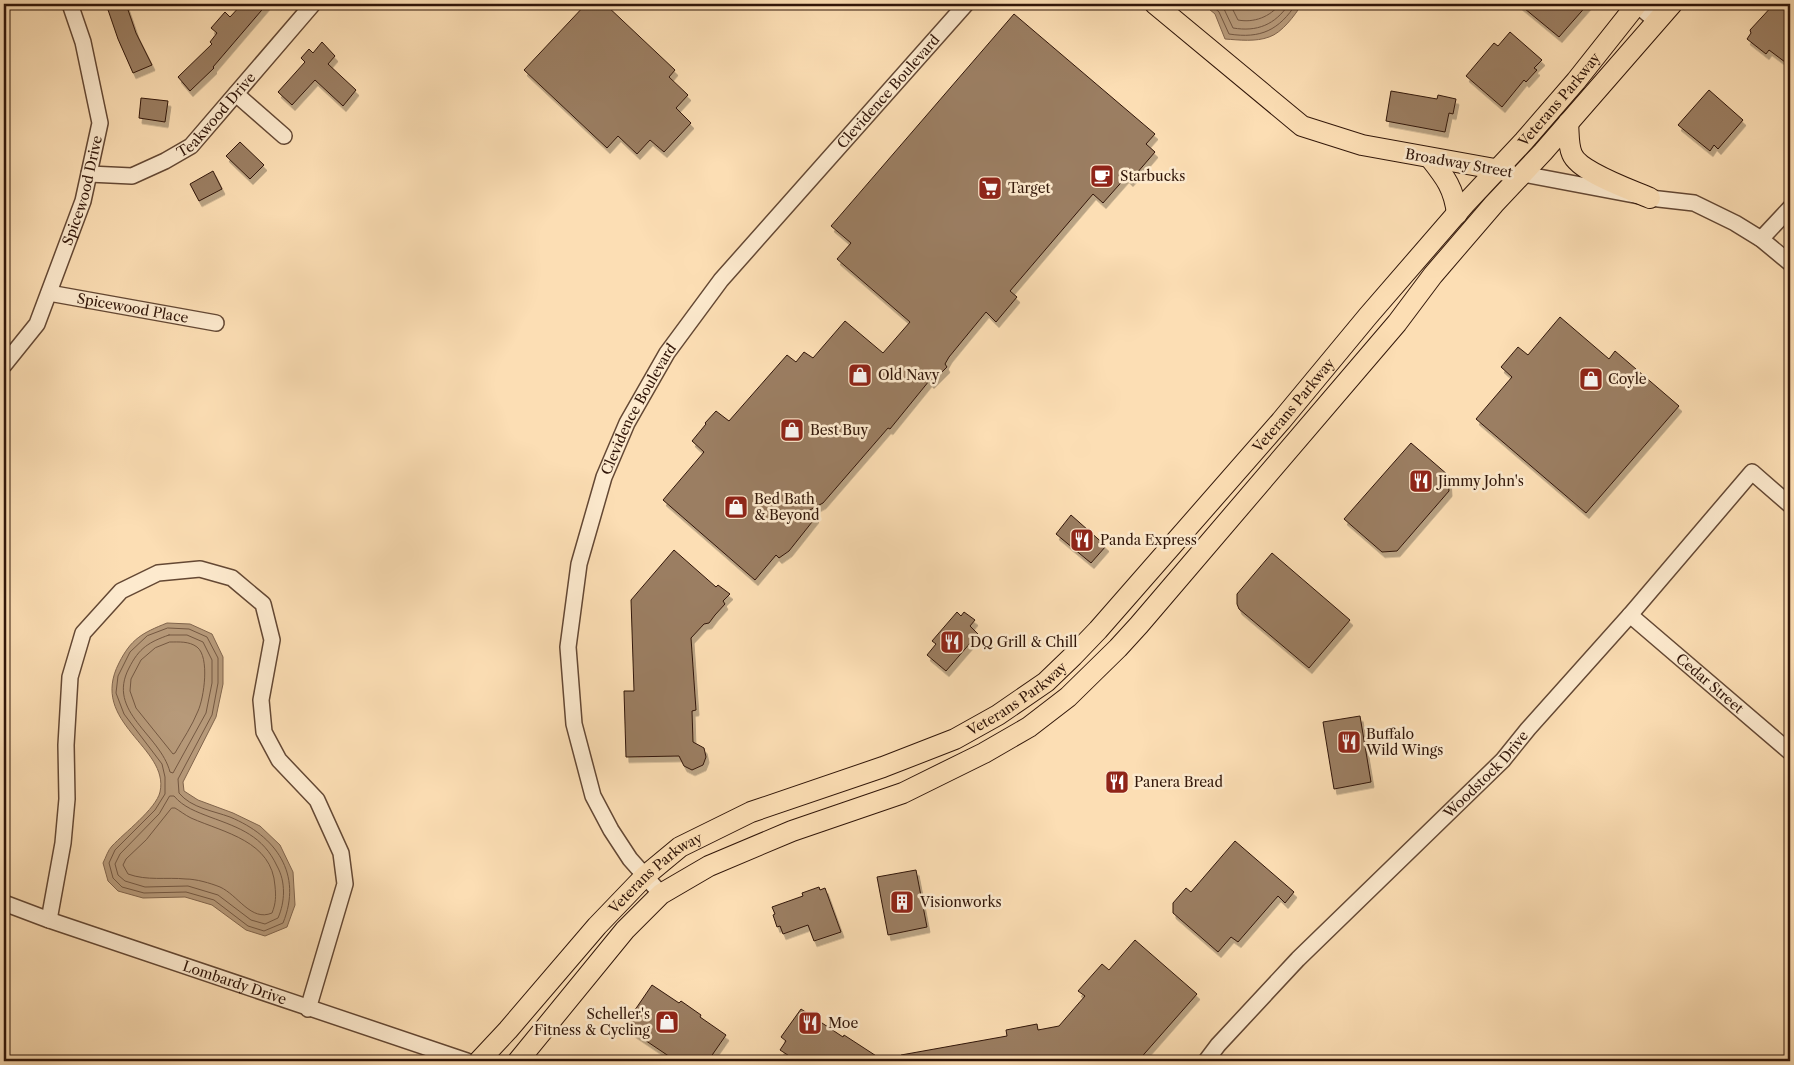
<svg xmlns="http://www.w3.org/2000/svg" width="1794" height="1065" viewBox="0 0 1794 1065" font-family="'Libre Caslon Text',serif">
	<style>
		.water { fill: #b79a7a; stroke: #81654d }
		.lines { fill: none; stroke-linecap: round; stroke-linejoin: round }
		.shore { stroke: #745842; stroke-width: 1 }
		.building { fill: #9b7e62; stroke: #311609; filter: url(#shadow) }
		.minor-casing { stroke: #644834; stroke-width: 18 }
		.major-casing { stroke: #311609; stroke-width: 22 }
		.minor { stroke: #fdeace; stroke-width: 15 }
		.major { stroke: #fcdeb4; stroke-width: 20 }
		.labels { text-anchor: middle; stroke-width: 5; stroke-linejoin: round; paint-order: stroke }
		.street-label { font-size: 14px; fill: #311609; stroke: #fdeace }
		.poi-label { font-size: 14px; fill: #311609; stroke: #fdeace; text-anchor: start }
	</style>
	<defs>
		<filter id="shadow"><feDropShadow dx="3" dy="5.5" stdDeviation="0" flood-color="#0004"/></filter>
	</defs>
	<rect width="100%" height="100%" fill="#fcdeb4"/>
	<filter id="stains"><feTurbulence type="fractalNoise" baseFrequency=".004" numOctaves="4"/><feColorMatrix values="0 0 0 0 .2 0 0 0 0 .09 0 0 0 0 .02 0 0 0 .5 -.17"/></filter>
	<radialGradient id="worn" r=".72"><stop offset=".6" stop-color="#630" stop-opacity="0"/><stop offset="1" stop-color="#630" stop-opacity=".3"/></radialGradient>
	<path class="water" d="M1203 4H1302C1295 15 1282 33 1269 37 1256 42 1239 40 1225 39L1215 14Z
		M167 623 190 624 212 634 223 657V684L216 717 183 782 184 791 198 800 233 813 260 826 280 845 293 872 295 905 287 927 265 936 246 930 212 905 185 897 143 898 118 891 108 881 103 863C106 857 108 850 112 846 124 833 156 809 160 792 170 747 88 723 119 663 131 639 142 633 167 623Z"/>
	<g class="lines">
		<path class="shore" d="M1210 4 1219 12 1229 34C1261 39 1279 30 1296 4
			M1220 4 1224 9 1233 28C1257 32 1275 25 1289 4
			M1230 4 1238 20C1254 23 1270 17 1280 4
			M168 628 189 629 207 637 218 658V683L212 715 178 779 179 793C191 808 214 811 230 817 276 836 303 874 283 923L264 931 248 926 214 900 186 892 144 893 122 887 113 878 109 863 115 850 155 810 165 794V777L162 764 124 714 116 693 118 676 130 652 147 636Z
			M169 635H187L203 642 212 660V683L206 713 173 773 170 772C160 734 106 712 129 668 139 648 149 642 169 635Z
			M170 642C179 642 189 641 197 647 210 657 204 698 198 711 192 726 183 739 175 753L173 754 136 708 130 691 131 679 141 660 155 648Z
			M170 796H174C183 807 197 812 210 817 240 828 263 836 277 866 286 882 285 902 278 918L265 924 251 920 218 895 188 886 145 887 125 881 118 875 115 864 120 854 159 814Z
			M172 808H175C180 811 185 815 191 818 225 833 272 841 275 886 276 896 276 903 272 913 251 922 238 895 220 887 210 883 196 879 186 879 166 877 147 881 128 874L123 865 126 859 146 840Z"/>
	</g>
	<path class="building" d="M106 4H126L136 33 152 65 133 73 118 39Z
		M242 4H267L213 67 214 68 190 91 178 77 212 44 210 42 217 33 211 28 225 12 230 17Z
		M586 4H605L675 70 669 77 688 95 676 108 691 123 664 152 650 140 637 154 618 136 607 148 524 70Z
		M1519 4H1588L1559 37Z
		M1774 4H1790V56L1785 62 1769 50 1766 54 1747 39 1751 33 1750 30Z
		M1014 14 1155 134 1146 144 1155 152 1130 181 1126 177 1103 203 1093 194 1010 291 1017 297 996 322 986 312 949 357 945 364 947 367 931 383 929 381 890 429 888 428 823 503 808 511 816 517 789 551 779 558 776 555 755 580 663 500 704 452 692 441 706 424 705 423 716 411 729 421 787 355 796 362 804 352 813 358 845 321 883 353 910 322 837 259 851 243 831 226Z
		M1510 32 1542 60 1534 68 1537 70 1526 82 1524 80 1502 107 1466 76 1494 43 1498 46Z
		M322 42 335 56 328 64 356 90 343 106 315 80 292 105 278 92 305 62 301 58 309 49 313 53Z
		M1709 90 1743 120 1718 149 1714 145 1710 151 1678 125Z
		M1391 91 1437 99 1438 95 1456 99 1453 114 1449 113 1445 132 1386 121Z
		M141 98 168 101 165 122 139 118Z
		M240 142 264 165 250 179 226 156Z
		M213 171 222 189 199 201 190 184Z
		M1560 317 1609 359 1615 351 1679 406 1586 513 1476 419 1512 377 1501 367 1518 347 1528 355Z
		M1411 443 1448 475 1449 491 1397 551 1382 552 1344 519Z
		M1071 515 1106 546 1091 563 1056 534Z
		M674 550 716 587 718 585 730 594 723 601 725 604 715 615 709 623 704 624 691 638 696 710 692 711 693 742 704 748 706 757 703 765 692 770 684 766 679 756 626 757 624 691H634L631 600Z
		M1272 553 1350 620 1309 668 1239 609 1237 604V594Z
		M957 612 961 616 964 612 975 620 970 626 978 634 946 671 927 655 936 644 932 641Z
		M1360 716 1371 782 1334 789 1323 722Z
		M1235 841 1294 892 1285 903 1278 896 1238 942 1231 937 1218 952 1173 913V903L1186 888 1191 892Z
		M916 870 927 927 888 935 877 877Z
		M819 887 820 890 825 888 841 932 814 941 808 925 783 934 780 926 777 927 773 915 775 914 772 907 803 896 802 893Z
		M1135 940 1197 994 1138 1061H902L901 1055 1007 1036 1006 1030 1037 1024 1038 1030 1059 1026 1085 996 1078 991 1102 964 1109 970Z
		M652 985 679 1003 681 1001 701 1015 700 1017 726 1035 708 1061H676L624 1026Z
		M801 1009 843 1037 844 1035 884 1061H797L780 1050 786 1041 781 1037Z"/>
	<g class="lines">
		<g class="minor-casing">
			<g id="minor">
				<path d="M1636 4 1656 21"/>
				<path d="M236 94 284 136"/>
				<path id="s1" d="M89 174 132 176 165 161 191 146 313 4"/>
				<path d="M1523 174 1650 198 1694 203 1735 223 1761 239 1790 263"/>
				<path d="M1761 239 1790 208"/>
				<path id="s2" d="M49 293 216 323"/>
				<path id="s3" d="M4 365 37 324 83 201 100 123 83 42 70 4"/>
				<path id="s4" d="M1630 615 1790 752"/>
				<path id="s5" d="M661 894 630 859 611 830 593 796 574 724 568 647 579 564 604 477 627 423 667 353 721 280 966 4"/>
				<path id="s6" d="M4 903 49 920 467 1061"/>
				<path d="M49 920 63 843 67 799 66 745 70 677 83 633 121 591 158 573 200 569 232 578 263 604 272 640 261 700 264 732 279 760 317 800 341 853 345 884 308 1009"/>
				<path id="s7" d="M1206 1061 1218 1045 1298 959 1503 760 1528 729 1630 615 1752 472 1790 505"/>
			</g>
		</g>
		<g class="major-casing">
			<g id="major">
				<path d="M1155 4 1302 126 1362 145 1506 171"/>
				<path d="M1568 123C1569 133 1568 145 1572 154 1579 172 1632 190 1650 198"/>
				<path d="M1430 158C1445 177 1454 188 1457 214"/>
				<path id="s8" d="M479 1061 508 1030 597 926 645 876 680 847 751 812 883 767 955 739 998 715 1046 682 1073 656 1098 630 1281 421 1368 316 1465 204 1524 141 1576 81 1637 4"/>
				<path d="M518 1061 625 930 661 894 709 866 792 831 903 793 984 753 1029 727 1068 697 1118 648 1139 625 1397 323 1433 275 1494 204 1543 152 1672 4"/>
			</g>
		</g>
		<use href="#minor" class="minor"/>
		<use href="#major" class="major"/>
	</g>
	<defs>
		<g id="cafe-square" transform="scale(1.25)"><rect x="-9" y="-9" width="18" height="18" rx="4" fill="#8f2418" stroke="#fdeace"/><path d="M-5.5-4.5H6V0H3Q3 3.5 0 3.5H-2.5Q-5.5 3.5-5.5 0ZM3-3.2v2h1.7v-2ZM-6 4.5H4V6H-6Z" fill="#fff"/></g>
		<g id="supermarket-square" transform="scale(1.25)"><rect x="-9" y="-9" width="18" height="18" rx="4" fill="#8f2418" stroke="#fdeace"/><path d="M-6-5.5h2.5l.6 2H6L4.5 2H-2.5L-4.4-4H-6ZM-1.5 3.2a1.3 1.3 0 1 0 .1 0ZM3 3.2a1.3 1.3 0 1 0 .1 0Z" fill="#fff"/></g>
		<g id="shop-square" transform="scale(1.25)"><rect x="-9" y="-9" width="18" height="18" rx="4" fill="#8f2418" stroke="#fdeace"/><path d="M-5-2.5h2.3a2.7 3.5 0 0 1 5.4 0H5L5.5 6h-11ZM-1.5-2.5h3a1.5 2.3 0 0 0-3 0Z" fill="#fff"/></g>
		<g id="restaurant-square" transform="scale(1.25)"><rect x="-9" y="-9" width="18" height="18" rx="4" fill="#8f2418" stroke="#fdeace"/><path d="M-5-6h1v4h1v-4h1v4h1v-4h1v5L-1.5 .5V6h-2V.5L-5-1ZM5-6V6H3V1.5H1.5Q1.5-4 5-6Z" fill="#fff"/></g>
		<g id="building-square" transform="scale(1.25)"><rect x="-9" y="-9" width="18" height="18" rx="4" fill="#8f2418" stroke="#fdeace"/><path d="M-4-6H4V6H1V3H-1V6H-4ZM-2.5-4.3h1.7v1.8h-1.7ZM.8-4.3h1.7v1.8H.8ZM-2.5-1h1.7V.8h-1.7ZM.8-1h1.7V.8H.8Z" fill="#fff"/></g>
	</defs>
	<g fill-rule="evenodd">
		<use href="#cafe-square" x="1102" y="176"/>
		<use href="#supermarket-square" x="990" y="188"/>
		<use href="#shop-square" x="860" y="375"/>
		<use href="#shop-square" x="1591" y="379"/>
		<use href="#shop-square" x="792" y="430"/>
		<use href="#restaurant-square" x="1421" y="481"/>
		<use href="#shop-square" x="736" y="507"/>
		<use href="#restaurant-square" x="1082" y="540"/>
		<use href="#restaurant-square" x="952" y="642"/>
		<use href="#restaurant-square" x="1349" y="742"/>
		<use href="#restaurant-square" x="1117" y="782"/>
		<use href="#building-square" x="902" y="902"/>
		<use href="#shop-square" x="667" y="1022"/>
		<use href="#restaurant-square" x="810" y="1023"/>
	</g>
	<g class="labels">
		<g class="street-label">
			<text dy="5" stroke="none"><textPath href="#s5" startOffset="928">Clevidence Boulevard</textPath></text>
			<text dy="5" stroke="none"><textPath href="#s8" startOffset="1474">Veterans Parkway</textPath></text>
			<text dy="5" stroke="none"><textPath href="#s1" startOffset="149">Teakwood Drive</textPath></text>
			<text transform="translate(1459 163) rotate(10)" y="5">Broadway Street</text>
			<text dy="5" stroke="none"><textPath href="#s3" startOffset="194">Spicewood Drive</textPath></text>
			<text dy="5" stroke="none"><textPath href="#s2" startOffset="85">Spicewood Place</textPath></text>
			<text dy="5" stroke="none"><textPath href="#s8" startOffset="1069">Veterans Parkway</textPath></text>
			<text dy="5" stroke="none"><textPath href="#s5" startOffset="522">Clevidence Boulevard</textPath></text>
			<text dy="5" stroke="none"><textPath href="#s4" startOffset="105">Cedar Street</textPath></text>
			<text dy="5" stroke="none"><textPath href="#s8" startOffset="664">Veterans Parkway</textPath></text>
			<text dy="5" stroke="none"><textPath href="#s7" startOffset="401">Woodstock Drive</textPath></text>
			<text dy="5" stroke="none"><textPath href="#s8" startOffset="259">Veterans Parkway</textPath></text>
			<text dy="5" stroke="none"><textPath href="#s6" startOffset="244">Lombardy Drive</textPath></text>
		</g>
		<g class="poi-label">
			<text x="1120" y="181">Starbucks</text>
			<text x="1008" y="193">Target</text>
			<text x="878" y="380">Old Navy</text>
			<text x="1608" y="384">Coyle</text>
			<text x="810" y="435">Best Buy</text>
			<text x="1438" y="486">Jimmy John's</text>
			<text x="754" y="504">Bed Bath<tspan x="754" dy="16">&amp; Beyond</tspan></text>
			<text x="1100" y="545">Panda Express</text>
			<text x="970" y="647">DQ Grill &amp; Chill</text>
			<text x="1366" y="739">Buffalo<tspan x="1366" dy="16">Wild Wings</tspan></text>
			<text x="1134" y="787">Panera Bread</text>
			<text x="920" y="907">Visionworks</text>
			<text x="650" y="1019" text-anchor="end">Scheller's<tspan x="650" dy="16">Fitness &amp; Cycling</tspan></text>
			<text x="828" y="1028">Moe</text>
		</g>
	</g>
	<rect width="1794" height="1065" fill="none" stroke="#fcdeb4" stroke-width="20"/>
	<rect x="5" y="5" width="1784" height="1055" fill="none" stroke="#311609" stroke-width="2.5"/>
	<rect x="10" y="10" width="1774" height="1045" fill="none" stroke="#311609"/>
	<rect width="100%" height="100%" filter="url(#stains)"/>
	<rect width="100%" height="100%" fill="url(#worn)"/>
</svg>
